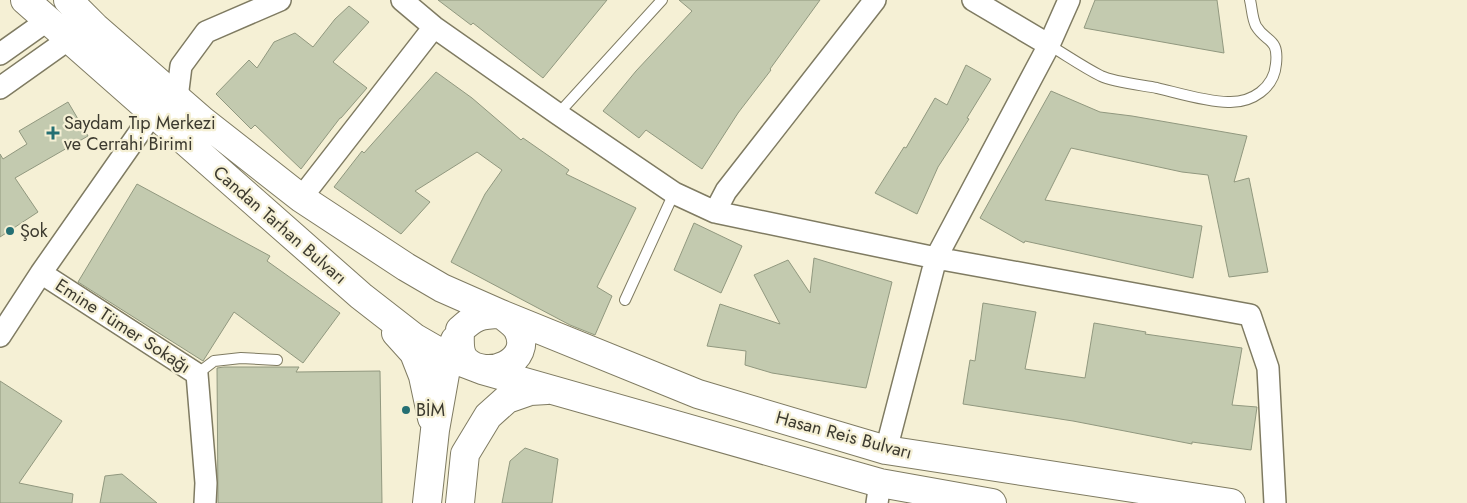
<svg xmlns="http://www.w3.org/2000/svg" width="1467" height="503" viewBox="0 0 1467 503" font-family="Jost,sans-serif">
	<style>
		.building { fill: #c3caaf; stroke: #91987f }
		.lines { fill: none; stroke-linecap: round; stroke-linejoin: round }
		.lane-casing { stroke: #7f7b62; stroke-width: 12 }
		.street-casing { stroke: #7f7b62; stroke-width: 24 }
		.secondary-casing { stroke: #7f7b62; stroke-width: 30 }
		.lane { stroke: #fff; stroke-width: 10 }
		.street { stroke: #fff; stroke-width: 21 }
		.secondary { stroke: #fff; stroke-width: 28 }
		.poi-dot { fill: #246f73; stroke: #f5f0d5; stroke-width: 2 }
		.labels { text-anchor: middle; stroke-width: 4.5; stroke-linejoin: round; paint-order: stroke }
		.poi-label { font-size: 18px; fill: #3c3a2f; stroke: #f5f0d5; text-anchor: start }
		.street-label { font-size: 18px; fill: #3c3a2f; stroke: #f5f0d5 }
	</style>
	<rect width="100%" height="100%" fill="#f5f0d5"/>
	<path class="building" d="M438 0H607L543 78 473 23 471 25Z
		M679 0H820L770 69 771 70 738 113 702 169 646 130 639 138 603 111 636 71 692 11Z
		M1095 0H1217L1224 53 1084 28Z
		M349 6 369 22 333 62 367 88 341 118H340L301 169 255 125 251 129 216 94 249 60 257 68 274 42 295 33 313 47 335 19Z
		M966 65 991 79 967 118 969 119 938 167 917 214 875 193 904 147 906 148 935 98 947 105Z
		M436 72 472 98 521 140 523 138 569 170 566 174 636 208 597 287 612 296 595 335 570 325 451 262 485 194 502 170 477 152 415 191 430 202 401 234 334 187 362 151 364 153Z
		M1051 91 1100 112 1132 116 1247 136 1234 182 1249 178 1268 272 1229 277 1208 175 1182 172 1071 148 1045 200 1202 226 1193 278 1025 241 1024 243 980 218Z
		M68 102 88 136 15 178 38 212 0 237V154L3 159 27 144 19 131Z
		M137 184 270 256 267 261 340 313 303 363 234 312 203 361 78 282Z
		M694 223 742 246 721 293 674 270Z
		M814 258 892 282 866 388 772 373 745 365 746 351 707 346 720 304 780 324 754 275 788 260 810 293Z
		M983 303 1036 312 1025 369 1085 378 1094 323 1146 332 1145 334 1242 348 1232 405 1257 407 1251 450 1192 442V444L1073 421 963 404 970 360 975 361Z
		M224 367H299L296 372 380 371 382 503H218L217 368Z
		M0 381 62 421 19 483 73 494 72 503H0Z
		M525 448 558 459 552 503H502L510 461Z
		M122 474 157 503H100L105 476Z"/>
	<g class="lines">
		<g class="lane-casing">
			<path id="lane" d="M1049 45C1066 55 1083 67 1101 76 1114 82 1141 85 1157 88 1178 93 1207 102 1228 102 1252 103 1274 88 1276 64 1279 37 1266 43 1256 26 1252 18 1252 8 1250 0
				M558 114 662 0
				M625 300 674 193
				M197 374 214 361 241 358 277 360"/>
		</g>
		<g class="street-casing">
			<path id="street" d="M402 0 434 27 558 114 674 193 715 212 936 258 1250 315 1268 368 1275 503
				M973 0 1049 45
				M0 54 48 20
				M0 88 69 39
				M177 98 181 66 206 32 280 0
				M301 198 434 27
				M715 212 726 191 875 0
				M41 273 197 374 206 483 205 503
				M0 336 41 273 153 113
				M886 450 936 258 1049 45 1069 0
				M877 503 880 483"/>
		</g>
		<g class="secondary-casing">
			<path id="secondary" d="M25 0 361 296 415 338 448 357 482 370 880 483 992 503
				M68 0 95 27 203 121 301 198 406 267 442 288 501 314 698 394 886 450 1231 503
				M501 314C507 319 515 324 518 330 534 361 487 382 465 360 458 352 460 339 460 330 476 315 480 315 501 314Z
				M396 333 414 353 423 376 432 418
				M427 503 435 430 448 357 455 340
				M460 503 465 454 488 416 507 399 530 391 547 390"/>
		</g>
		<use href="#lane" class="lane"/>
		<use href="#street" class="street"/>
		<use href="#secondary" class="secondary"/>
	</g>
	<g class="poi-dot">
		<path d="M50.5 125.5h5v5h5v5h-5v5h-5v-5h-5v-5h5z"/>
		<circle cx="10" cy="231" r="5"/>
		<circle cx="406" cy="410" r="5"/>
	</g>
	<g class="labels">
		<g class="poi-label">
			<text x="64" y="129">Saydam Tıp Merkezi<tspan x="64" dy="21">ve Cerrahi Birimi</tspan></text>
			<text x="20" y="237">Şok</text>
			<text x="416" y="416">BİM</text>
		</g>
		<g class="street-label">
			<text transform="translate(280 225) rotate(41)" y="6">Candan Tarhan Bulvarı</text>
			<text transform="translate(123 326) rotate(33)" y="6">Emine Tümer Sokağı</text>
			<text transform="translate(844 435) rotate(15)" y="6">Hasan Reis Bulvarı</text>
		</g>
	</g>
</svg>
